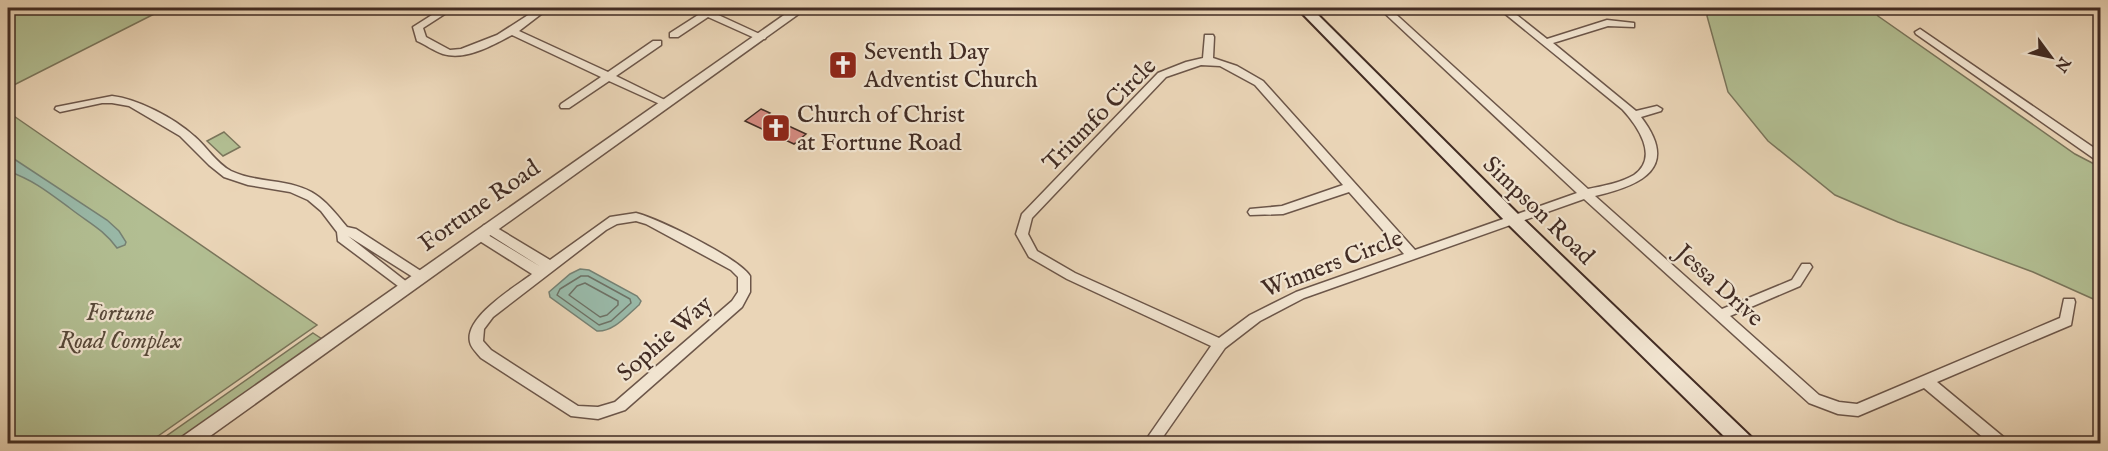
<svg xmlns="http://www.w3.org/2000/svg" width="2108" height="451" viewBox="0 0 2108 451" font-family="'IM FELL English',serif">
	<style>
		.green { fill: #b2be92; stroke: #7a755b; stroke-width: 1.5 }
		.water { fill: #99b9a8; stroke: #768173; stroke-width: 1.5 }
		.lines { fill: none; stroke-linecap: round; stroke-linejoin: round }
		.shore { stroke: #6e7266; stroke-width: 1.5 }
		.building { fill: #d78c83; stroke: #422c24; stroke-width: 1.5 }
		.minor-casing { stroke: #6c5649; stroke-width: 3 }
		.tertiary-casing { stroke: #6c5649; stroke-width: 3 }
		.secondary-casing { stroke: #422c24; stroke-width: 4 }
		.minor { fill: #f1e4d0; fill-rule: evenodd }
		.tertiary { fill: #f1e4d0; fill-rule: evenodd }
		.secondary { fill: #f1e4d0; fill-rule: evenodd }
		.labels { text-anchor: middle; stroke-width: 4.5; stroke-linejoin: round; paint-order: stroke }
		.poi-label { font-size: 24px; fill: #422c24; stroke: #f1e4d0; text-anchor: start }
		.street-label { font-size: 24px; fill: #422c24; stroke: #f1e4d0 }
		.park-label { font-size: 24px; font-style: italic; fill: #58493a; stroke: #f1e4d0 }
	</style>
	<rect width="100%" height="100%" fill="#ead5b7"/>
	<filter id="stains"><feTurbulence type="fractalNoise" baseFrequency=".00333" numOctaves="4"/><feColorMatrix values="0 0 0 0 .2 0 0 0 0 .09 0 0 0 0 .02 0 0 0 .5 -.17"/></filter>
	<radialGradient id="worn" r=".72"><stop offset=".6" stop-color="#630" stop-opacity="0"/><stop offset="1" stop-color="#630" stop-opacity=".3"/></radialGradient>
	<path class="green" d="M18 8H166L8 88V12Z
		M1709 8H1872L1878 16 2075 154 2100 167V302L2033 272 1898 222 1835 195 1768 141 1728 92 1707 16Z
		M8 112 317 325 148 443H8Z
		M224 132 240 147 223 156 207 141Z
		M313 333 322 339 176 443 155 444Z"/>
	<path class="water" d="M8 155 107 220 119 231 126 242 125 245 117 248C103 229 89 223 71 209 48 192 35 181 8 171Z
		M580 269 589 270 637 296 641 301 639 305C627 315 614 332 597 331L550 297 549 292 570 274Z"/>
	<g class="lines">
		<path class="shore" d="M581 276H588L630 299 631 303 611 321 599 325 557 295 560 289Z
			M585 283 618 301V305L607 315 600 317 569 295 577 286Z"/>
	</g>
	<path class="building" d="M761 109 770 113 767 116 806 134 794 144 745 121Z"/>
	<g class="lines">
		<g class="minor-casing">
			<path id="minor" d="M443 8H454L423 28 426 37 450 50 461 49 497 35 539 8H549L519 31 608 72 653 41H661V45L616 76 671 103 670 105H662L609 81 569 108H561L560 106 561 104 601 77 512 35C493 45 466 61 443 54 434 51 426 45 417 41L413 27Z
				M617 8H629L620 13 615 10Z
				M709 8H720L714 13 766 37 765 39H757L708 17 678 37H670V33Z
				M1379 8H1389L1588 189C1603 186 1620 183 1634 175 1660 157 1637 125 1622 109L1498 8H1508L1547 39 1607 20 1634 23V27L1608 26 1553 43 1636 111 1657 106 1662 109 1661 111 1641 117C1680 168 1642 185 1595 196L1722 309 1792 280 1802 264H1810L1812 267 1800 286 1730 316 1819 395 1839 402 1857 404 2060 318 2064 299H2074L2075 302 2071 325 1937 382 2007 440 2009 444H1991L1924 388 1858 416 1838 414 1809 403 1584 199 1304 298 1260 321 1225 348 1158 444H1143L1211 346 1067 279 1029 257 1016 234 1022 214 1158 73 1186 62 1203 58 1205 35H1213L1214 37 1213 58 1237 66 1263 81 1415 250 1577 193ZM1201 65 1220 66 1255 85 1343 185 1282 206 1250 209 1248 212 1250 215 1283 214 1349 192 1404 254 1296 292 1250 315 1219 338 1075 273 1037 251 1028 234 1032 218 1166 77Z
				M1920 29 2100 152V161L2096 160 1916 34 1915 32Z
				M112 96C138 99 174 118 194 136 207 147 216 163 231 171 244 177 257 179 271 181 312 186 322 196 347 227L356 229 424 273 426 276 424 279H416L348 236 412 286 410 289H402L338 241 337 232 321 211 308 200 290 192 248 185 224 177 209 165 180 136 129 106 112 103H102L60 112 55 109 56 107Z
				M636 213C659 219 739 258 750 276V292L742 307 625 410 598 419 571 416 481 358C478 354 471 348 470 342 464 317 515 287 532 274L475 238 473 235 479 231 483 232 541 267 484 231 482 228 484 225H492L550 260 610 217ZM636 221 646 224 731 270 738 277V292L732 301 615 402 598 407 578 406 491 350 483 341 484 329 493 317 606 230 617 224Z"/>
		</g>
		<g class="tertiary-casing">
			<path id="tertiary" d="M794 8H807L199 444H176L179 439Z"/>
		</g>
		<g class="secondary-casing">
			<path id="secondary" d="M1297 8H1311L1520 216 1752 438 1755 444H1732L1508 224Z"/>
		</g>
		<use href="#minor" class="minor"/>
		<use href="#tertiary" class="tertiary"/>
		<use href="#secondary" class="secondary"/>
	</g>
	<defs>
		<g id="church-square" transform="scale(1.5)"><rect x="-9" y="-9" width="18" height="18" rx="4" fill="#8f2418" stroke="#f1e4d0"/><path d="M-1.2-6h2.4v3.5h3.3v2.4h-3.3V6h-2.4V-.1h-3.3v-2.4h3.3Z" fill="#fff"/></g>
	</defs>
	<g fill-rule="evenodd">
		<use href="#church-square" x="843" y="65"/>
		<use href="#church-square" x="776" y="128"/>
	</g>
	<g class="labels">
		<g class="poi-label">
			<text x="864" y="59">Seventh Day<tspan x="864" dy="28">Adventist Church</tspan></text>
			<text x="797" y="122">Church of Christ<tspan x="797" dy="28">at Fortune Road</tspan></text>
		</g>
		<g class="street-label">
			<text transform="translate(1099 114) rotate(-45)" y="8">Triumfo Circle</text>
			<text transform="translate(479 205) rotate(-35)" y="8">Fortune Road</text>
			<text transform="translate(1539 210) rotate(44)" y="8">Simpson Road</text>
			<text transform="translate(1332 263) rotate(-21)" y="8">Winners Circle</text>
			<text transform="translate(1720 285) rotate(42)" y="8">Jessa Drive</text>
			<text transform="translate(664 338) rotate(-41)" y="8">Sophie Way</text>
		</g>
		<g class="park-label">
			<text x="120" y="320">Fortune<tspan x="120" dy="28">Road Complex</tspan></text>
		</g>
	</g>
	<rect width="2108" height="451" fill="none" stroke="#ead5b7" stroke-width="30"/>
	<rect x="9" y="9" width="2090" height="433" fill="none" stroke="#422c24" stroke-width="3"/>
	<rect x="15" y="15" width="2078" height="421" fill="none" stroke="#422c24" stroke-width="1.5"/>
	<g transform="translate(2051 57) rotate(123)" stroke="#f1e4d0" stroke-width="4.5" paint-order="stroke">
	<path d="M0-4.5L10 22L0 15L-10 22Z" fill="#422c24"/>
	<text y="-9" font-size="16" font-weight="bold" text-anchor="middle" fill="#422c24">N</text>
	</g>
	<rect width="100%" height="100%" filter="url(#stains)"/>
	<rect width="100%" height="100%" fill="url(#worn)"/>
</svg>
